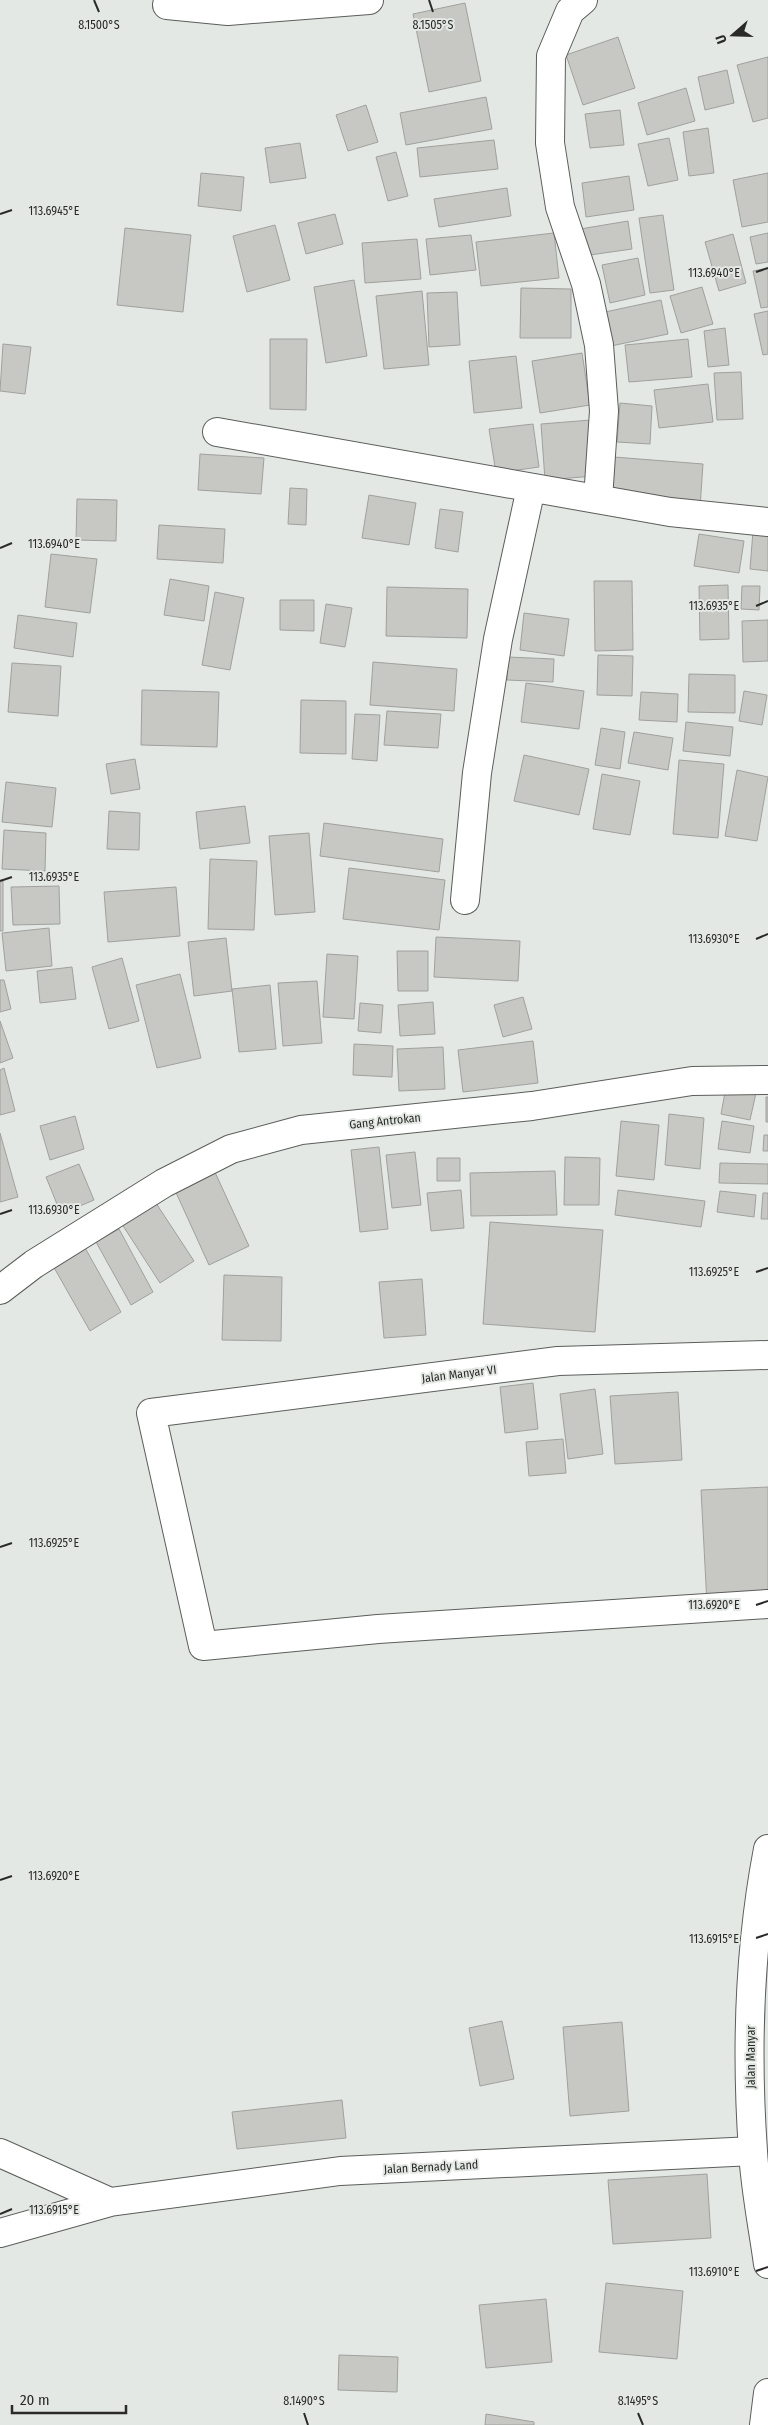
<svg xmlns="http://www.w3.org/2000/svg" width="768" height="2425" viewBox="0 0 768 2425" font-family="'Fira Sans Condensed',sans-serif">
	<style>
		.building { fill: #c7c7c3; stroke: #a0a19d }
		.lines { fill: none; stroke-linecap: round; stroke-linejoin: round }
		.minor-casing { stroke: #5b5e5b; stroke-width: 30 }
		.minor { stroke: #fff; stroke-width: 28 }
		.ticks { fill: none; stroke: #292a29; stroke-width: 2 }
		.labels { text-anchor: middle; stroke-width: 4; stroke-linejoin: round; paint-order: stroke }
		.street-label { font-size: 12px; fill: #292a29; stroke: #e4e8e4 }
		.ticks-label { font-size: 12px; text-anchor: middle; fill: #292a29; stroke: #e4e8e4; stroke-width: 4; stroke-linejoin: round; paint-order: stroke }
	</style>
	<rect width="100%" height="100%" fill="#e4e8e4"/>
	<path class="building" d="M465 3 481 81 429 92 413 14Z
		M618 37 635 88 583 105 566 55Z
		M768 57V118L753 122 737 65Z
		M727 70 734 103 705 110 698 77Z
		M686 88 695 121 647 135 638 103Z
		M486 97 492 129 406 145 400 113Z
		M366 105 378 142 348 151 336 115Z
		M620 110 624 145 590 148 585 114Z
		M708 128 714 173 689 176 683 132Z
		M669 138 678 180 648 186 638 144Z
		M494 140 498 169 420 177 417 148Z
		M300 143 306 178 270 183 265 148Z
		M396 152 408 196 388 201 376 157Z
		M201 173 244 177 241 211 198 206Z
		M768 173V222L742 227 733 180Z
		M629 176 634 210 586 217 582 183Z
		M507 188 511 216 439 227 434 199Z
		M335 214 343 244 306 254 298 223Z
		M663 215 674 290 650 293 639 218Z
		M628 221 632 249 583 256 580 229Z
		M275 225 290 280 247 292 233 236Z
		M125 228 191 235 183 312 117 305Z
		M554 233 559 278 481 286 476 242Z
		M768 233V262L756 264 750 237Z
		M733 234 746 283 719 291 705 242Z
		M471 235 476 270 430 275 426 239Z
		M417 239 421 279 365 283 362 243Z
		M638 258 645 295 610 303 602 265Z
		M768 268V307L761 308 753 271Z
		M354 280 367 356 326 363 314 287Z
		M702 287 713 324 681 333 670 296Z
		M521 288 571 289V338H520Z
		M422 291 429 365 384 369 376 296Z
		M457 292 460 345 429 347 427 293Z
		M661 300 668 334 611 346 605 312Z
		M768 311V354L763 355 754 314Z
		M725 328 729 365 708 367 704 331Z
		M270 339H307L306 410 270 409Z
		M688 339 692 377 629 382 625 345Z
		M3 344 31 347 25 394 0 391Z
		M582 353 590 405 540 413 532 361Z
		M516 356 522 408 474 413 469 361Z
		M741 372 743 419 717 420 714 373Z
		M708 384 713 422 659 428 654 390Z
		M620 403 652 406 650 444 617 442Z
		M591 420 595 476 545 480 541 424Z
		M533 424 539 467 496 473 489 429Z
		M200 454 264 458 261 494 198 490Z
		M614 457 703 464 700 508 610 500Z
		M290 488 307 489 306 525 288 524Z
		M369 495 416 503 409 545 362 538Z
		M77 499 117 500 116 541 76 540Z
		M440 509 463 512 458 552 435 548Z
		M159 525 225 529 223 563 157 559Z
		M753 531 768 532V571L750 569Z
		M699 534 744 541 739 573 694 566Z
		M51 554 97 559 90 613 45 607Z
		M170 579 209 586 204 621 164 615Z
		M594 581H632L633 650 595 651Z
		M728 585 729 639 700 640 699 586Z
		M742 586H760L759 610 741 609Z
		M387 587 468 589 467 638 386 636Z
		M215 592 244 598 230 670 202 665Z
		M280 600H314V631L280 630Z
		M326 604 352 608 345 647 320 643Z
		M524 613 569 619 564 656 520 650Z
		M18 615 77 623 73 657 14 648Z
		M768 620V661L743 662 742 621Z
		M598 655 633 656 632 696 597 695Z
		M508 657 554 659 553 682 507 680Z
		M373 662 457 669 454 711 370 705Z
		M12 663 61 666 58 716 8 712Z
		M689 674 735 675V713L688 712Z
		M526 683 584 691 579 729 521 722Z
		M142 690 219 692 217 747 141 745Z
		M744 691 767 695 762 725 739 721Z
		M641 692 678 694 677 722 639 720Z
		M301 700 346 701V754L300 753Z
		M387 711 441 714 438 748 384 745Z
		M355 714 380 715 377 761 352 759Z
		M686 722 733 727 730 756 683 751Z
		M601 728 625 732 620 769 595 765Z
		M634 732 673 738 668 770 628 763Z
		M524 755 589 769 579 815 514 801Z
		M135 759 140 789 111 794 106 764Z
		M679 760 724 764 718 838 673 834Z
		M737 770 768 777 757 841 725 836Z
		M602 774 640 781 630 835 593 829Z
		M6 782 56 788 52 827 2 822Z
		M245 806 250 843 200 849 196 812Z
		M109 811 140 813 139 850 107 849Z
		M324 823 443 839 439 872 320 856Z
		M4 830 46 833 45 871 2 869Z
		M309 833 315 912 275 915 269 836Z
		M210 859 257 861 254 930 208 929Z
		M349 868 445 880 439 930 343 919Z
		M0 880H3V931H0Z
		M59 886 60 924 13 925 11 887Z
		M176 887 180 936 108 942 104 892Z
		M49 928 52 966 6 971 2 933Z
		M436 937 520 941 518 981 434 977Z
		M226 938 232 991 194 996 188 942Z
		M397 951H428V991H398Z
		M327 954 358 956 354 1019 323 1017Z
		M122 958 139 1021 109 1029 92 967Z
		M72 967 76 999 40 1003 37 971Z
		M180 974 201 1058 157 1068 136 985Z
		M0 980H4L11 1009 0 1012Z
		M317 981 322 1043 283 1046 278 983Z
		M270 985 276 1049 239 1052 232 989Z
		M523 997 532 1029 503 1037 494 1005Z
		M433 1002 435 1034 400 1036 398 1005Z
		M360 1003 383 1005 381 1033 358 1031Z
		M0 1021 13 1058 0 1063Z
		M533 1041 538 1083 463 1092 458 1050Z
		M354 1044 393 1046 392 1077 353 1075Z
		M443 1047 445 1089 399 1091 397 1049Z
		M4 1068 15 1111 0 1115V1070Z
		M726 1087 756 1093 750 1120 721 1114Z
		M766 1097H768V1122H766Z
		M669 1114 704 1118 700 1169 665 1165Z
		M75 1116 84 1149 50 1160 40 1126Z
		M621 1121 659 1125 654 1180 616 1176Z
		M722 1121 754 1126 750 1153 718 1149Z
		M0 1133 18 1197 0 1202Z
		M764 1135H768V1151H763Z
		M379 1147 388 1229 360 1232 351 1150Z
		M415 1152 421 1205 392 1208 386 1155Z
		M565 1157 600 1158 599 1205H564Z
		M437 1158H460V1181H437Z
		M720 1163 768 1164V1184L719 1183Z
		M79 1164 94 1200 61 1214 46 1177Z
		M213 1168 249 1246 209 1265 173 1186Z
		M555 1171 557 1215 471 1216 470 1173Z
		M461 1190 464 1228 431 1231 427 1193Z
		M618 1190 705 1201 701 1227 615 1215Z
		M720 1191 756 1195 754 1217 717 1212Z
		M763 1193H768V1219H761Z
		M152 1197 194 1261 160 1283 118 1218Z
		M490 1222 603 1230 595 1332 483 1324Z
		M119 1229 153 1292 131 1305 96 1242Z
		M84 1246 121 1312 90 1331 52 1264Z
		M224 1275 282 1277 281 1341 222 1340Z
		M422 1279 426 1335 384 1338 379 1282Z
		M533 1383 538 1429 505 1433 500 1387Z
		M595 1389 603 1454 568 1459 560 1394Z
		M678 1392 682 1460 615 1464 610 1396Z
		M563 1439 566 1473 529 1476 526 1442Z
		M768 1487V1601L707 1604 701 1490Z
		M502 2021 514 2079 480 2086 469 2028Z
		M622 2022 629 2111 570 2116 563 2027Z
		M342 2100 346 2138 237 2149 232 2112Z
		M707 2174 711 2238 613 2244 608 2180Z
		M606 2283 683 2291 677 2359 599 2352Z
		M546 2299 552 2362 486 2368 479 2305Z
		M339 2355 398 2357 397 2392 338 2390Z
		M486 2414 534 2422V2425H485Z"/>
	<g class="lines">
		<g class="minor-casing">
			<path id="minor" d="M583 0 570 11 551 56 550 143 560 207 586 284 599 345 604 411 598 499
				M167 5 228 11 369 0
				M217 432 670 512 768 522
				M465 900 477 773 498 639 531 488
				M0 1290 34 1264 164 1183 231 1149 301 1130 532 1106 692 1081 768 1080
				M768 1355 558 1361 151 1413 203 1646 378 1629 768 1604
				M768 1849C749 1948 746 2051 753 2151 755 2189 763 2227 768 2264
				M0 2153 110 2202
				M0 2233 110 2202 340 2171 753 2151
				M764 2425 768 2393"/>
		</g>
		<use href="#minor" class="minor"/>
	</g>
	<path class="ticks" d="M94 0 99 12M429 0 433 12M0 214 12 210M756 272 768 268M0 548 12 543M756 606 768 601M0 881 12 877M756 939 768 934M0 1214 12 1210M756 1272 768 1268M0 1547 12 1543M756 1605 768 1601M0 1880 12 1876M756 1938 768 1934M0 2214 12 2209M756 2271 768 2267M304 2413 308 2425M638 2413 643 2425"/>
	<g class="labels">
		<g class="street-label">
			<text transform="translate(385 1121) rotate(-6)" y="4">Gang Antrokan</text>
			<text transform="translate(459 1374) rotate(-7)" y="4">Jalan Manyar VI</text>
			<text transform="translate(751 2057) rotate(-90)" y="4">Jalan Manyar</text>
			<text transform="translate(431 2167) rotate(-3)" y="4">Jalan Bernady Land</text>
		</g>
	</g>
	<g class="ticks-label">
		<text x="99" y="29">8.1500°S</text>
		<text x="433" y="29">8.1505°S</text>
		<text x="54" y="215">113.6945°E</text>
		<text x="714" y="277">113.6940°E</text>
		<text x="54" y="548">113.6940°E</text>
		<text x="714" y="610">113.6935°E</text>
		<text x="54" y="881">113.6935°E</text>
		<text x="714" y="943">113.6930°E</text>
		<text x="54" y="1214">113.6930°E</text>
		<text x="714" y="1276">113.6925°E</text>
		<text x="54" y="1547">113.6925°E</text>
		<text x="714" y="1609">113.6920°E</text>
		<text x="54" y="1880">113.6920°E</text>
		<text x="714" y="1943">113.6915°E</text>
		<text x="54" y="2214">113.6915°E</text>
		<text x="714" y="2276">113.6910°E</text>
		<text x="304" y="2405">8.1490°S</text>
		<text x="638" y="2405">8.1495°S</text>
	</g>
	<g transform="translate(733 35) rotate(250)" stroke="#e4e8e4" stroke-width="4" paint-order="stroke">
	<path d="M0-4L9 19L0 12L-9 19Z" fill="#292a29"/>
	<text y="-8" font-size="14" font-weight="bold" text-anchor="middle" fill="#292a29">U</text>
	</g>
	<path d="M12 2405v8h114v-8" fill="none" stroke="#292a29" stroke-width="2.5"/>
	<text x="20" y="2405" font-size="15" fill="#292a29" stroke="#e4e8e4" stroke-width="4" paint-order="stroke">20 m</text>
</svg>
